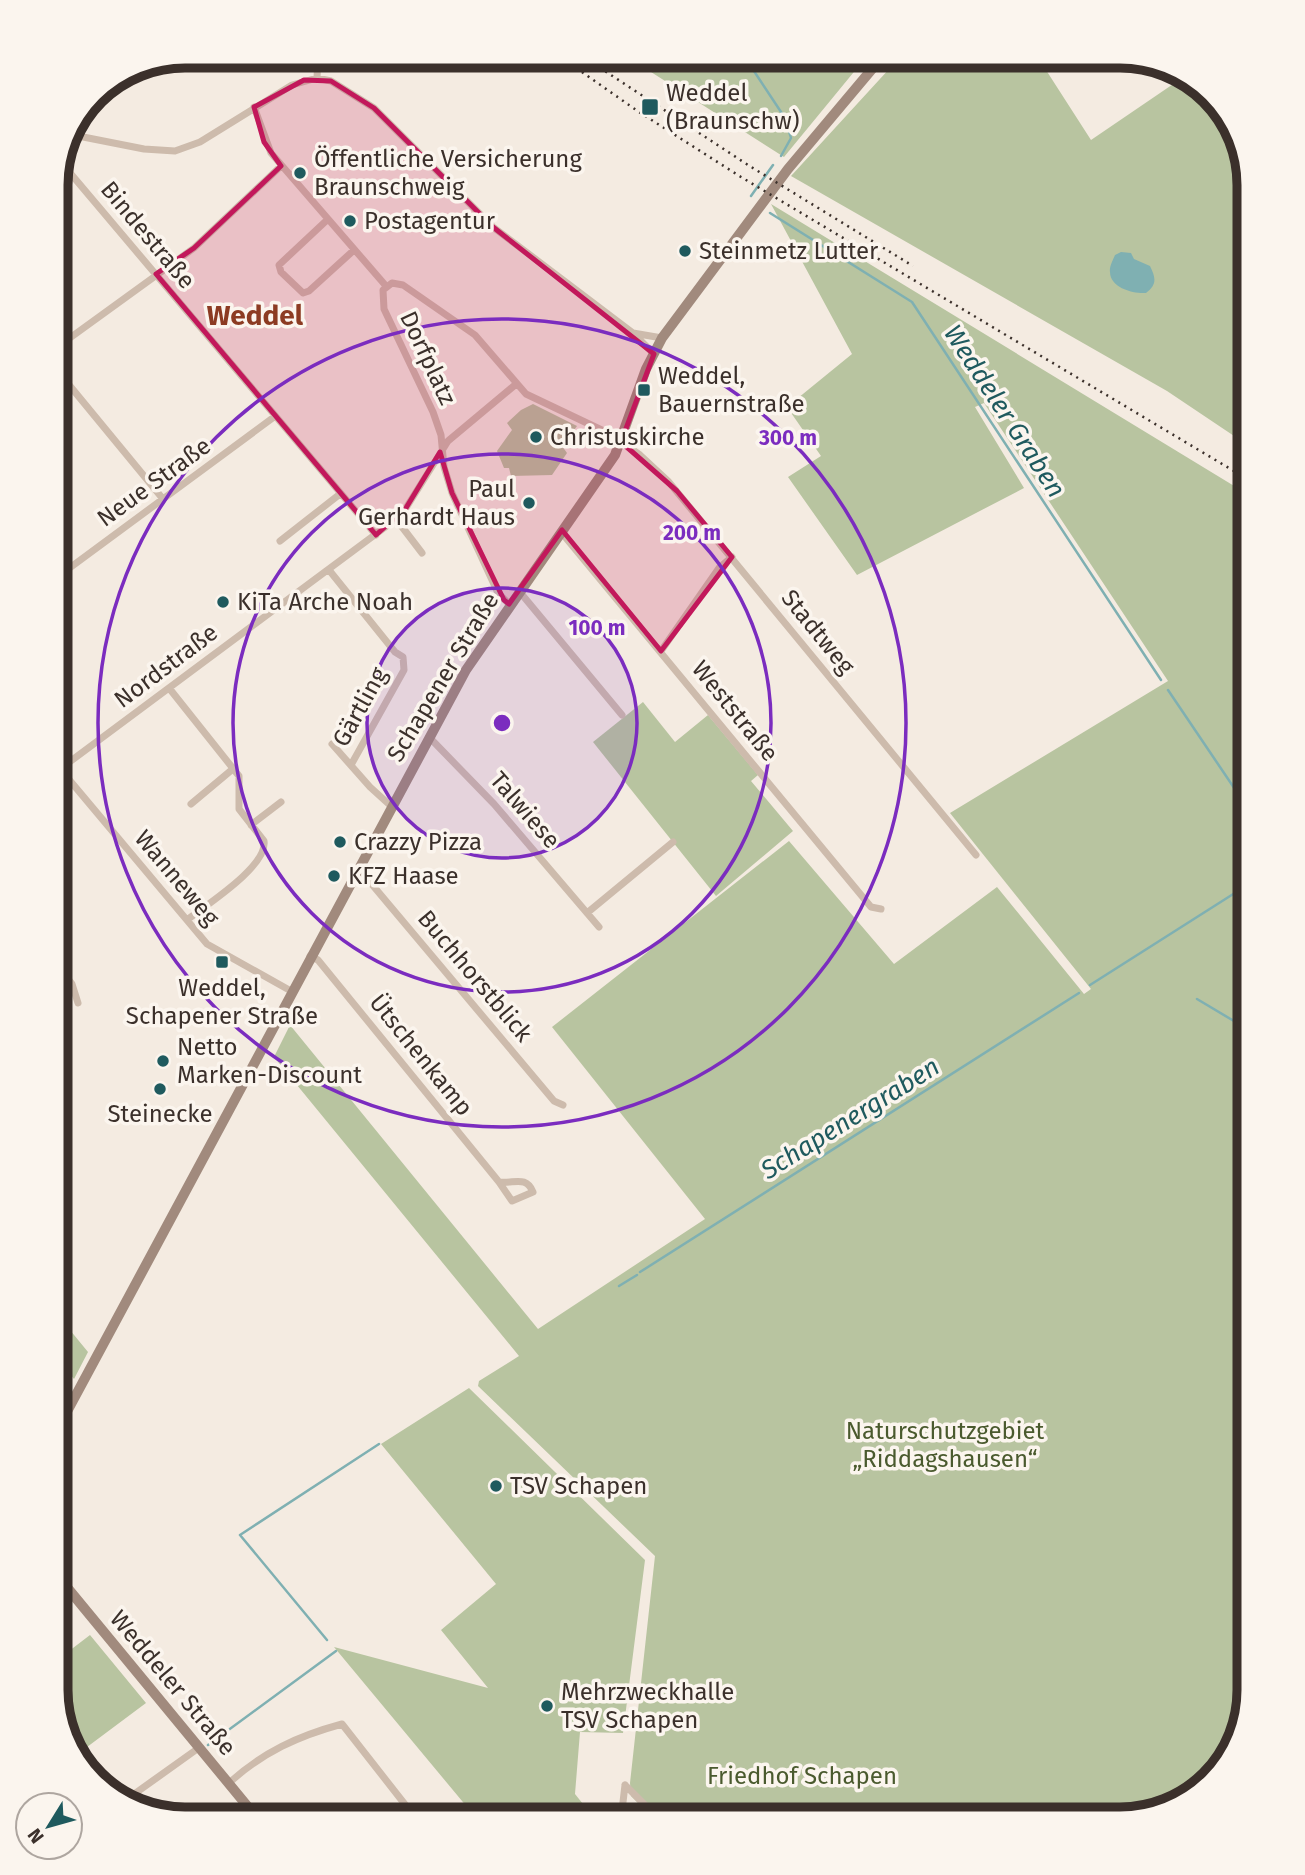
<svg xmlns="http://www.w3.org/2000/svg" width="1305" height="1875" viewBox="0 0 1305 1875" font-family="'Fira Sans',sans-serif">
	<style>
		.green { fill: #b8c4a0 }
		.water { fill: #7fb0b2 }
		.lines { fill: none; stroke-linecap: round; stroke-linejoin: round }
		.stream { stroke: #7fb0b2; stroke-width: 2.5 }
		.street { stroke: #cdbbac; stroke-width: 7 }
		.secondary { stroke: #a18a7d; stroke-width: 10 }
		.rail { stroke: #3b302b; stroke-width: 2.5; stroke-dasharray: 2 5; stroke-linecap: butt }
		.marked { fill: #c2185b; fill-opacity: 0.2; stroke: #c2185b; stroke-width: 5; stroke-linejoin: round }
		.ring { fill: none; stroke: #7b2cbf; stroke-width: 3.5 }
		.poi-dot { fill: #1f5a5e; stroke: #fbf5ee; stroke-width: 2.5 }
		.labels { text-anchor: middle; stroke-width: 7; stroke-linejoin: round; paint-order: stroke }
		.poi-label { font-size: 24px; fill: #3b302b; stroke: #fbf5ee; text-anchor: start }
		.street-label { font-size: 24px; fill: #3b302b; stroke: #fbf5ee }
		.park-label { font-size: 24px; fill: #4a5a2e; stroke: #fbf5ee }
		.water-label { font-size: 26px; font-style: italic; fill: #1f5a5e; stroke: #fbf5ee }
		.quarter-label { font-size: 28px; font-weight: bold; fill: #8c3b22; stroke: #fbf5ee }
		.rim { fill: none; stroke: #3b302b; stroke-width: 9 }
		.centre { fill: #7b2cbf; stroke: #fbf5ee; stroke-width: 3.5 }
		.ring-label { font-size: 21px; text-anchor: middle; font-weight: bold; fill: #7b2cbf; stroke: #fbf5ee; stroke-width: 7; stroke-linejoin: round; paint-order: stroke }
	</style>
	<rect width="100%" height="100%" fill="#f4ebe1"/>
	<path class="green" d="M626 56H867L784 157Z
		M901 56H1037L1091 140 1185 76 1191 78 1232 121 1249 185V446L1167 391 791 176Z
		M771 204 1249 495V1690L1231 1755 1184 1802 1120 1819H654L631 1796 630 1783 655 1556 478 1386 479 1381 519 1356 274 1057 290 1025 538 1329 705 1219 552 1027 789 841 894 964 997 887 1084 994 1091 989 950 813 1168 681 984 403 975 407 1024 488 857 575 788 477 821 456 787 407 852 354Z
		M533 404 577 426 562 446 567 453 552 475 511 476 509 468H504L497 451 512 430 507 423 521 410Z
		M643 702 675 742 708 715 758 775 751 781 793 831 716 896 593 742Z
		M56 1313 88 1352 74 1379 56 1357Z
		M469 1388 645 1560 623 1733 580 1732 575 1794 595 1819H477L334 1647 488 1688 441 1630 496 1584 381 1444Z
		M90 1635 146 1703 75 1756 56 1690V1661Z"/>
	<path class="water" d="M1121 252 1131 253 1134 259 1150 266C1156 278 1157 285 1146 293 1134 294 1110 288 1110 272 1109 267 1113 260 1115 255Z"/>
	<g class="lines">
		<path class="stream" d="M744 56 785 118 791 138 781 156
			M751 196 773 165
			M770 213 912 302 1161 680
			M1168 690 1249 810
			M1090 985 1249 884
			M1197 999 1249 1030
			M640 1272 1079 993
			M619 1286 637 1275
			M327 1640 240 1535 379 1444
			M208 1745 336 1651"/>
		<path class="street" d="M317 78 318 56
			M254 107 271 153 386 286
			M68 134 144 149 175 151 200 142 292 85 317 78 331 81 374 108 493 227 633 333 654 354
			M60 161 376 535
			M327 220 279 265 281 272 303 293 309 291 354 250
			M633 333 662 338
			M56 348 194 248 281 166
			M56 369 163 499
			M396 519 422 553
			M561 532 871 907 881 909
			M280 541 340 494
			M329 570 395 652 403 657 404 670 351 765
			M56 578 274 417
			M519 591 622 715
			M509 604 498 593 452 493 444 467 441 435 433 412 384 309 383 290 392 283 403 285 475 335 526 394 608 433 640 455 668 481 976 855
			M661 651 719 568 732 557
			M169 688 239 776V809L264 841C268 866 206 905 187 920
			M429 737 494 804 599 927
			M332 744 370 787 392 807
			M56 764 207 944 291 991
			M56 772 388 525 406 508 448 441 515 385
			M191 804 234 768
			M251 825 281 802
			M359 869 554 1101 563 1105
			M587 913 673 842
			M310 956 318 960 499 1182C514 1184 526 1175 533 1192L512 1201 499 1182
			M56 964 72 984 78 1003
			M229 1783C263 1752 298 1736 342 1724L407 1807 409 1812 404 1819
			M625 1785 659 1819
			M123 1802 200 1747
			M621 1819 625 1785"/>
		<path class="secondary" d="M56 1432 466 670 615 455 646 369 662 338 788 169 883 56
			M56 1574 258 1819"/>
		<path class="rail" d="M559 56 639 112 741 177 1249 480
			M582 56 748 165 913 266"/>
	</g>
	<path class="marked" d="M304 80 331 81 374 108 493 227 654 354 621 442 677 491 732 557 661 651 562 530 509 604 504 600 452 493 440 452 406 508 376 535 156 274 194 248 281 166 264 142 254 107Z"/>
	<circle cx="502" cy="723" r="135" fill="#7b2cbf" fill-opacity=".12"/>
	<g class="ring">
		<circle cx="502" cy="723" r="135"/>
		<circle cx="502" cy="723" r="269"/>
		<circle cx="502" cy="723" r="404"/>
	</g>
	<g class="poi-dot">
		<rect x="641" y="98" width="18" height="18" rx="3.5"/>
		<circle cx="300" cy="173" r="7"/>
		<circle cx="350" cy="221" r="7"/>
		<circle cx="685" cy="251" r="7"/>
		<rect x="637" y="383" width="14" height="14" rx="3.5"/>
		<circle cx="536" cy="437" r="7"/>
		<circle cx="529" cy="503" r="7"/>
		<circle cx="223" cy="602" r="7"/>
		<circle cx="340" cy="842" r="7"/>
		<circle cx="334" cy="876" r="7"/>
		<rect x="215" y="955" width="14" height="14" rx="3.5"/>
		<circle cx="163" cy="1061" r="7"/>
		<circle cx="160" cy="1089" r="7"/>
		<circle cx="496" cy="1486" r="7"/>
		<circle cx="547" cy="1706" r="7"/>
	</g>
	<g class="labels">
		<g class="poi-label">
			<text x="666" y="101">Weddel<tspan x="666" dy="28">(Braunschw)</tspan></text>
			<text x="314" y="167">Öffentliche Versicherung<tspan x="314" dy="28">Braunschweig</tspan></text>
			<text x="364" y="229">Postagentur</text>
			<text x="699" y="259">Steinmetz Lutter</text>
			<text x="658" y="384">Weddel,<tspan x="658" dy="28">Bauernstraße</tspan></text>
			<text x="550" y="445">Christuskirche</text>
			<text x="515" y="497" text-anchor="end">Paul<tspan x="515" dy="28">Gerhardt Haus</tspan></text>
			<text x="237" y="610">KiTa Arche Noah</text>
			<text x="354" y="850">Crazzy Pizza</text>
			<text x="348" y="884">KFZ Haase</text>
			<text x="222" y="996" text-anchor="middle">Weddel,<tspan x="222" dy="28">Schapener Straße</tspan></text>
			<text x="177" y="1055">Netto<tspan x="177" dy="28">Marken-Discount</tspan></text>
			<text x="160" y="1122" text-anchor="middle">Steinecke</text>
			<text x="510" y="1494">TSV Schapen</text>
			<text x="561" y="1700">Mehrzweckhalle<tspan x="561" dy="28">TSV Schapen</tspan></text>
		</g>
		<g class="street-label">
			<text transform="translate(148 235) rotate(50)" y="8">Bindestraße</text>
			<text transform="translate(428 358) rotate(65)" y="8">Dorfplatz</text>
			<text transform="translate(154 482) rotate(-36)" y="8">Neue Straße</text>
			<text transform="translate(818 632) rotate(51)" y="8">Stadtweg</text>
			<text transform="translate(166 666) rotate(-37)" y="8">Nordstraße</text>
			<text transform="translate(443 677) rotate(-59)" y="8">Schapener Straße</text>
			<text transform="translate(360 707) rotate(-61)" y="8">Gärtling</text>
			<text transform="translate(735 711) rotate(51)" y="8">Weststraße</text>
			<text transform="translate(525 810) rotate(49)" y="8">Talwiese</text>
			<text transform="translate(177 878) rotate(50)" y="8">Wanneweg</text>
			<text transform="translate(475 976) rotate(50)" y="8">Buchhorstblick</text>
			<text transform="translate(421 1055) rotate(51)" y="8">Ütschenkamp</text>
			<text transform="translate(173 1683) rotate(50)" y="8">Weddeler Straße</text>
		</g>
		<g class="park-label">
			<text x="945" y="1439">Naturschutzgebiet<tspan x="945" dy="28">„Riddagshausen“</tspan></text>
			<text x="802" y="1784">Friedhof Schapen</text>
		</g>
		<g class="water-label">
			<text transform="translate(1005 411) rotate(57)" y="9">Weddeler Graben</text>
			<text transform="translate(850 1118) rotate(-32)" y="9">Schapenergraben</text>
		</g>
		<g class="quarter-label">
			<text x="255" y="325">Weddel</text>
		</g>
	</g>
	<path d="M0 0H1305V1875H0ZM185 68H1120A117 117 0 0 1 1237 185V1690A117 117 0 0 1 1120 1807H185A117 117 0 0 1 68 1690V185A117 117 0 0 1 185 68Z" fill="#fbf5ee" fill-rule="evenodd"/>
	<path class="rim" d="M185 68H1120A117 117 0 0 1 1237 185V1690A117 117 0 0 1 1120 1807H185A117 117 0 0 1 68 1690V185A117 117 0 0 1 185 68Z"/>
	<circle cx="502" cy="723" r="10" class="centre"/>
	<g class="ring-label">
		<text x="788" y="445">300 m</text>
		<text x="692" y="540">200 m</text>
		<text x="597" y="635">100 m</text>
	</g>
	<g transform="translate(49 1826) rotate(233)"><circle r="33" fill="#fbf5ee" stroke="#aea6a0" stroke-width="2"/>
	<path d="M0-5L12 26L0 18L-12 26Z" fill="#1f5a5e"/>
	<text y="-10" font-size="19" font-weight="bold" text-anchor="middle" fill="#3b302b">N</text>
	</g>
</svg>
